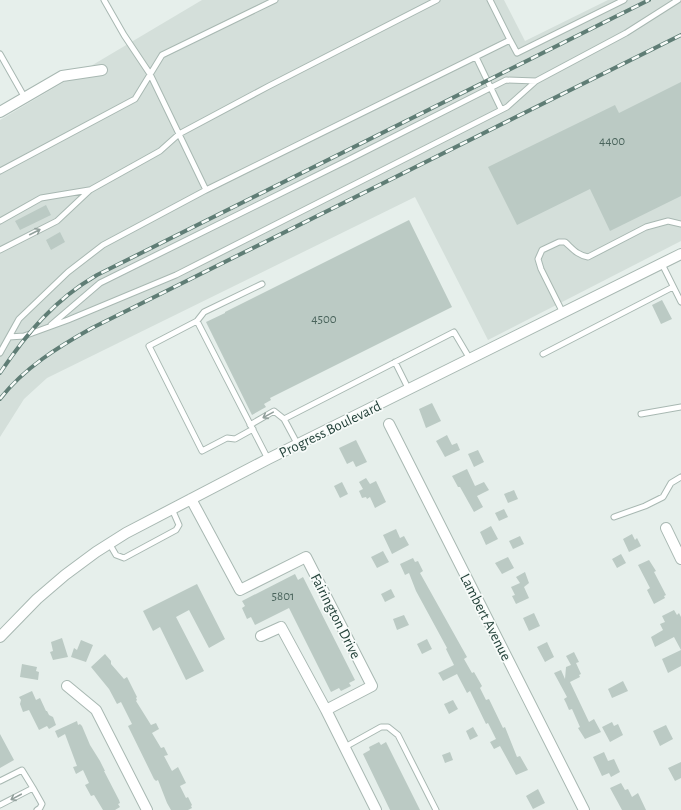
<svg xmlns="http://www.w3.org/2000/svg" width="681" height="810" viewBox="0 0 681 810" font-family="'Alegreya Sans',sans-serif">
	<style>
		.built { fill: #d4dfda }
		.building { fill: #bbcac4 }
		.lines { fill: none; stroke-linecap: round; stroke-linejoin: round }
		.service-casing { stroke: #a8b8b2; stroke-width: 7 }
		.minor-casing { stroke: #a8b8b2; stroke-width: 12 }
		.service { stroke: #fff; stroke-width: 5 }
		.minor { stroke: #fff; stroke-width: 10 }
		.rail-casing { stroke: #5f7d75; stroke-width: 4 }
		.rail { stroke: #f7fbf9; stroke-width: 2.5; stroke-dasharray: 8; stroke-linecap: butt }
		.oneway { stroke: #92a09c }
		.labels { text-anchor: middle; stroke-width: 3.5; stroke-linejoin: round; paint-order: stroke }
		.number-label { font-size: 13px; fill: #4a645c }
		.street-label { font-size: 15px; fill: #24423a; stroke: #f7fbf9 }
	</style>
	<rect width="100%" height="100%" fill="#e6efeb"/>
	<path class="built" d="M202 0H504L525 41 608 0H681V241L488 340 415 197 47 378 24 399 0 437V120Z"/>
	<path class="building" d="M681 82V196L610 231 590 189 517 225 488 167 615 105 619 113Z
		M46 205 51 215 20 230 15 221Z
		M409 220 452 307 270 398 271 400 264 404 266 407 252 415 206 322 225 313V312Z
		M60 232 65 242 51 250 46 240Z
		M662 300 672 319 661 324 652 305Z
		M432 403 441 421 426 428 419 409Z
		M447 435 452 445 457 443 460 450 445 457 436 441Z
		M356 440 367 462 356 467 353 461 347 464 339 448Z
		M478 450 484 462 474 467 468 454Z
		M467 469 475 486 484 482 489 490 477 496 483 507 474 512 460 487H458L452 476Z
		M366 478 370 484 376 481 386 502 375 508 370 497 367 499 366 497 362 498 359 491 363 489 359 482Z
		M342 482 348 494 340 498 334 486Z
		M514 490 518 499 508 503 504 494Z
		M504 509 508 517 499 521 495 513Z
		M491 526 498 539 486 545 480 532Z
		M396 529 400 538 404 536 409 545 392 554 383 535Z
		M632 534 635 540 637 538 641 546 629 552 623 539Z
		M520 536 524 544 513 549 509 541Z
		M383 551 389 562 377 568 371 557Z
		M621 554 626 563 617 568 612 559Z
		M508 557 514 568 502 574 495 563Z
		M413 558 415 562 418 561 423 571 420 573 467 657 464 659 472 673 474 672 482 686 480 688 486 700 489 699 503 728 505 727 517 757 520 756 528 770 516 775 500 746 494 749 490 742 496 739 488 723 486 724 470 691 467 693 457 674 443 681 439 674 438 673 454 665 446 649 447 648 416 591 409 573 405 575 400 564Z
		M649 560 656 571 654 572 666 595 664 596 665 598 654 604 647 590 650 588 638 565Z
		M525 572 529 583 524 587 529 598 516 604 512 596 515 595 511 587 520 583 516 577Z
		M295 574 298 580 303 577 355 680 349 683 351 686 341 691 339 688 331 692 289 608 255 625 251 617 247 619 242 608 245 606 242 601Z
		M197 584 225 639 209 648 189 610 176 617 204 671 186 680 160 627 153 631 143 611Z
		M391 589 395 597 385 602 381 594Z
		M674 610 677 615 679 613 681 617V666L668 673 662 659 681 650 674 637 655 647 651 637 663 630 660 624 665 622 662 616Z
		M534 613 540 626 529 631 523 618Z
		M404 615 409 625 397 630 393 619Z
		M62 638 68 657 53 660 50 652 53 651 51 642Z
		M427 639 432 649 422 654 417 644Z
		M81 640 93 645 86 662 71 657 74 648 77 650Z
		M547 642 554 657 545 662 537 647Z
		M574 652 579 662 576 663 581 674 579 675 580 677 570 682 589 722 594 719 601 732 585 739 578 728 580 727 572 709 569 710 566 703 564 699 567 697 554 673 561 670 565 679 566 667 571 665 566 656Z
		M105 654 111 661V664L124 679 127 677 137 697 136 698 137 700 136 701 151 725 156 723 159 729 152 733 161 748 164 747 168 755 164 756 172 771 178 767 186 783 180 786 186 798 188 797 192 805 191 806 192 808 188 810H171L167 803 158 780 156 781 154 779 128 726 132 724 121 702 117 704 109 689 91 667Z
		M22 664 37 667 36 671 39 672 38 680 20 677Z
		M623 681 628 691 612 698 608 689Z
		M32 691 36 700 40 698 46 711H47L49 715 53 717 56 725 49 729 47 726 39 730 29 710 23 712 20 704 21 700 19 697Z
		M453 700 458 709 449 714 444 704Z
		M77 721 78 725 80 724 82 726 90 745 100 761 105 771H104L119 800 120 803 118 804 120 807 115 810H103L94 795 91 796 85 785 89 783 83 770 76 774 73 767 77 766 65 734 58 738 55 731Z
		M612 722 614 726 618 724 623 735 610 742 602 727Z
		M666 725 673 739 660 746 653 731Z
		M473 727 478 736 470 740 466 731Z
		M0 734 14 760 0 768Z
		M379 742 381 745 386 742 420 810H390L363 754 370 750 369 747Z
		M450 752 453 760 445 763 442 755Z
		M604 752 608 761 614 759 620 772 611 777 609 773 602 776 593 757Z
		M681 762V778L675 781 668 768Z
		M621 783 625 790 628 789 632 797 638 793 646 810H622L610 788Z
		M538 789 545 803 533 809 526 796Z"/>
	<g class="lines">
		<g class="service-casing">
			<path id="service" d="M510 40 517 53 624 0
				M0 54 25 98
				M476 57 501 109
				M0 171 135 99 162 55 275 0
				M206 190 510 40 490 0
				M0 221 41 198 89 190
				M0 250 57 221 90 190 160 151 179 134 269 86 437 0
				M662 264 681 302
				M563 313 541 269 538 259 542 250 559 242H565C573 249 577 255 588 257L646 227 668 221 681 224
				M197 321 204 312 262 284
				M51 325 100 283 348 160 506 80 536 81
				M9 337 24 336 68 320 176 275 507 107 536 81 626 33 678 0
				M0 353 19 319 68 272 103 245 206 190 150 74 124 35 104 0
				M543 354 673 287
				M395 362 409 390
				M641 414 681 407
				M250 425 274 411 284 419
				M253 429 235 439 227 438 202 451 149 346 197 321 268 459
				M298 445 284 419 454 332 470 359
				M614 517 645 506 663 497 671 483 681 477
				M109 543 116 555 124 558 176 530 179 525 172 509
				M345 747 381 727H388L398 735 436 810
				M0 781 22 770 33 788
				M0 805 33 788 42 804 40 808 37 810"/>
		</g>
		<g class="minor-casing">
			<path id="minor" d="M0 112 62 76 102 70
				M389 424 584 810
				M191 499 240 590 306 557 372 686 326 710 376 810
				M666 528 681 559
				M261 636 281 627 326 710
				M0 637 37 599 65 575 96 552 126 533 268 459 681 254
				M67 686 96 710 147 810"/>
		</g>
		<use href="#service" class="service"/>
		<use href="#minor" class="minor"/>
		<g class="rail-casing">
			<path id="rail" d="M0 373C27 333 54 300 97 275L649 0
				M0 399C24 368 58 347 92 328L681 35"/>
		</g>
		<use href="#rail" class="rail"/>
	</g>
	<defs><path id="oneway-shaft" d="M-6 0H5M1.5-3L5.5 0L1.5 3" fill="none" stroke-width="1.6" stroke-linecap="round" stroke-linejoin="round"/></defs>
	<g class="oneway">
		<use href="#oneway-shaft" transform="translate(35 232) rotate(-27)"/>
		<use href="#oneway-shaft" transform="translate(268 415) rotate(151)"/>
		<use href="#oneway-shaft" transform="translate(16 797) rotate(152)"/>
	</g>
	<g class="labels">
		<g class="number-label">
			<text x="612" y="145">4400</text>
			<text x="324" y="323">4500</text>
			<text x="283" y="600">5801</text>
		</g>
		<g class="street-label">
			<text transform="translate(330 429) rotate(-26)" y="5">Progress Boulevard</text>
			<text transform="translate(336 616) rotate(63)" y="5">Fairington Drive</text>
			<text transform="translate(486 617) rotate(63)" y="5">Lambert Avenue</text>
		</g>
	</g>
</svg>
